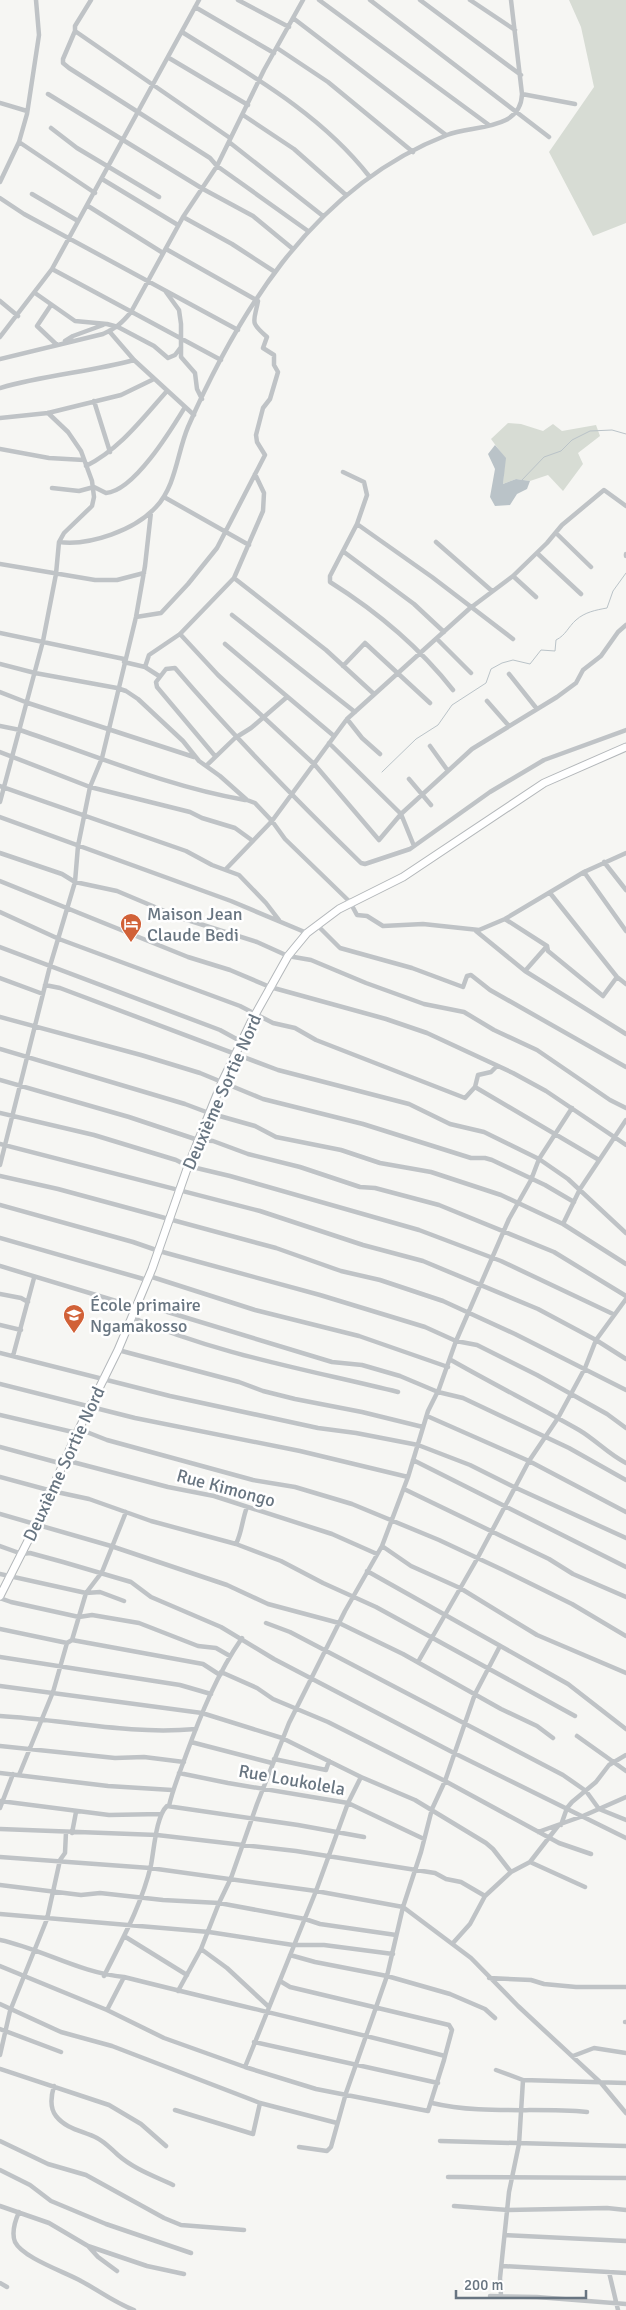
<svg xmlns="http://www.w3.org/2000/svg" width="626" height="2310" viewBox="0 0 626 2310" font-family="Signika,sans-serif">
	<style>
		.green { fill: #d7dcd4 }
		.water { fill: #bac3c8 }
		.lines { fill: none; stroke-linecap: round; stroke-linejoin: round }
		.stream { stroke: #bac3c8; stroke-width: 1 }
		.primary-casing { stroke: #b3b7ba; stroke-width: 9 }
		.minor { stroke: #bfc3c6; stroke-width: 4.5 }
		.primary { stroke: #fff; stroke-width: 7 }
		.labels { text-anchor: middle; stroke-width: 5; stroke-linejoin: round; paint-order: stroke }
		.poi-label { font-size: 18px; fill: #687581; stroke: #fff; text-anchor: start }
		.street-label { font-size: 18px; fill: #687581; stroke: #fff }
	</style>
	<rect width="100%" height="100%" fill="#f6f6f3"/>
	<path class="green" d="M569 0H626V223L593 236 549 152 594 87 581 27Z
		M508 423 521 424 543 431 553 424 562 431 596 425 600 436 578 453 583 464 563 491 548 475 530 481 516 479 503 484 505 458 491 439Z"/>
	<path class="water" d="M495 445 506 458 503 484 516 479 530 481 527 489 517 494 510 505 495 506 490 497 495 469 488 454Z"/>
	<g class="lines">
		<path class="stream" d="M522 480 544 457 561 451 572 440 590 431 612 430 626 434
			M382 772 416 739 438 725 452 705 486 683 491 669 502 663 513 660 530 664 541 650 555 651 556 640C566 635 568 627 576 620 585 612 596 610 607 608L613 591 626 573"/>
		<g class="primary-casing">
			<path id="primary" d="M0 1596 36 1525 77 1433 118 1350 152 1269 188 1166 222 1082 251 1022 288 956 307 933 339 909 403 877 544 783 626 747"/>
		</g>
		<path class="minor" d="M91 0 75 26V31L230 138
			M238 0 289 27
			M319 0 489 125
			M370 0 549 137
			M420 0 521 75
			M470 0 515 30
			M195 7 274 53
			M293 18 446 135
			M75 31 63 59V63L69 68 210 158 217 166 308 231
			M182 32C249 74 320 113 369 176
			M277 48 328 82 413 152
			M169 58 248 105
			M48 94 203 189 253 216 293 249
			M522 94 575 104
			M0 103 27 111
			M243 115 294 149 346 195
			M51 128 77 148 159 197
			M19 142 95 193
			M229 142 323 216
			M102 179 178 225
			M0 182 19 142 27 114 39 35 36 0
			M32 194 78 221
			M0 198 24 214 238 330
			M88 206 163 253
			M183 217 232 244 275 272
			M52 269 221 360
			M166 292 179 310 181 324V357L195 373 197 389 202 399
			M35 293 75 321 107 324 118 327 154 346 168 358 175 355 181 347
			M0 301 18 316
			M51 305 37 326 57 345
			M109 331 134 360 194 415
			M0 337 52 269 199 0
			M65 341 73 336 103 325
			M0 359 103 334C115 329 122 323 131 312L183 217 217 166 264 70 303 0
			M0 388C44 375 90 372 134 360
			M94 401 110 452
			M0 418 48 413 121 395 154 379
			M0 449 49 458 84 460
			M86 466C120 449 142 419 167 391
			M343 472 364 482 367 495 357 524 432 577 513 639
			M52 488 79 491 94 487 106 493C134 491 171 430 185 407
			M164 497 249 545
			M357 524 330 576V582C376 611 420 648 453 690
			M556 533 591 567
			M59 542C90 546 135 530 156 507 176 486 177 453 188 427 213 370 244 312 282 263 325 208 380 161 447 135 473 125 521 131 522 94L511 0
			M436 542 492 591
			M344 552 414 604 444 632
			M537 553 581 594
			M626 554V556
			M0 564 95 580H117L144 573
			M513 576 536 597
			M234 578 326 650 374 694
			M232 615 355 712
			M136 617 161 613 188 584 217 548 265 455 257 442 256 435 263 408 270 399 278 372 274 365V355L263 348 267 337C249 321 254 323 258 301L166 249
			M0 633 124 659
			M180 634 218 675 315 765 379 840 401 814 472 749 557 697 576 683 583 670 601 656 618 632 626 625
			M437 639 471 673
			M225 644 334 736
			M124 662 145 667 149 655 180 634 234 578 263 511 264 493 255 474
			M0 664 35 673 117 688 126 691 138 699 183 741 199 761 220 776 247 800 255 803 272 821 285 839 350 902 357 915 367 916 383 926 423 924 479 930 505 919 584 872 626 853
			M343 666 365 643 430 703
			M145 667 159 676
			M509 674 537 709
			M0 692 28 703 194 757
			M487 701 509 726
			M347 719 362 738 380 754
			M0 726 20 730C94 755 169 787 245 800
			M329 743 401 814 414 846
			M430 746 448 771
			M0 752 90 787 190 812 202 818 235 828 253 841
			M215 756 157 687 156 682 166 669 175 668C234 737 296 800 361 863L365 864 410 849 490 792 544 760 626 730
			M206 766 235 738 251 728 287 697
			M409 779 431 805
			M0 786 186 851 212 865 239 875 266 903 279 920
			M0 802 43 641 56 574 59 542 64 533 92 506 94 497 92 481 81 451 68 432 48 413
			M0 817 231 901 307 933
			M0 853 62 874 75 882 117 891 181 918 257 942 288 956 311 960 366 983 424 1004 464 1012 494 1030 537 1050 610 1100 626 1108
			M604 862 626 890
			M226 869 272 821 347 719 469 609 513 576 547 543 562 525 604 490 626 506
			M584 872 626 931
			M0 881 188 957 230 970 270 987 386 1019 427 1033 513 1073 546 1091 626 1145
			M550 893 617 977 626 984
			M0 912 59 939 240 1006 273 1023 295 1028 316 1040 465 1098 475 1087 599 1160
			M505 919 547 946 548 951 603 996 617 977
			M317 925 340 948 412 968 463 987 467 976 471 975 490 990 626 1067
			M476 931 525 971 626 1034
			M0 947 220 1030 242 1042
			M525 971 547 946
			M0 978 43 994
			M45 985 60 988 278 1070 409 1104 450 1124 484 1132 539 1159 568 1179 626 1233
			M0 1017 141 1055 200 1073 263 1099 363 1124 471 1158H485L492 1160 545 1185 574 1202
			M0 1049 185 1104 209 1113 255 1126 276 1137 341 1150 380 1163 431 1172 501 1195 563 1224 626 1264
			M0 1080 129 1117 198 1140 213 1141 248 1154 300 1167 360 1187 375 1188 439 1205 554 1252 626 1296
			M475 1087 478 1075 491 1072 497 1066
			M0 1113 94 1135 176 1160 188 1166 230 1176 419 1230 501 1261 613 1314
			M0 1144 260 1211 363 1245 423 1261 538 1309 596 1340 626 1359
			M0 1165 50 966 75 882 78 846 90 787 102 758 136 617 145 566 151 512
			M0 1176 58 1189 276 1248 341 1271 380 1280 443 1301 515 1334 626 1390
			M0 1205 133 1242 159 1251 320 1295 425 1327 456 1341 477 1345 537 1375 607 1414 626 1428
			M563 1224 580 1189 626 1120
			M0 1238 147 1280
			M0 1266 136 1307
			M149 1276 255 1310 359 1336 448 1367
			M0 1294 21 1298 28 1302
			M138 1303 332 1362 362 1365 400 1376 438 1392 463 1398 569 1448 626 1480
			M131 1317C216 1354 309 1370 398 1392
			M0 1325 21 1330
			M118 1350 239 1382 263 1391 295 1399 362 1412 423 1427
			M0 1353 170 1396 318 1428 356 1433 418 1445 470 1465 514 1487 626 1538
			M13 1356 34 1278
			M451 1360C493 1384 537 1406 579 1430 596 1440 608 1454 626 1463
			M0 1384 135 1418 300 1451 408 1477
			M0 1415 77 1433
			M427 1416 529 1461 626 1512
			M79 1429 107 1440 253 1480 295 1487 352 1504 439 1540 503 1570 572 1604 626 1636
			M0 1447 63 1464
			M65 1460 168 1487 214 1496 332 1534 377 1554
			M413 1460 626 1567
			M0 1477 52 1491 89 1499 151 1521 236 1544 281 1561 323 1583 376 1607 575 1716
			M404 1489 549 1559 573 1574 626 1597
			M0 1514 111 1546 227 1585 268 1604 339 1623 403 1654 501 1709 537 1726 553 1738
			M236 1544C242 1532 242 1520 247 1507
			M0 1546 22 1554 30 1553 63 1562 131 1582 151 1597 221 1627 274 1659 454 1753 626 1838
			M382 1546 411 1566 460 1588 537 1635 626 1673
			M367 1571 568 1684 626 1729
			M0 1574 86 1593 100 1592 124 1601
			M0 1598 11 1602 79 1617 92 1615 139 1623 198 1646 216 1648 230 1656
			M266 1623 290 1632 563 1775 586 1791 599 1809 626 1820
			M0 1629 67 1643
			M72 1640 203 1664 220 1675
			M0 1657 180 1685 211 1694
			M418 1662 477 1559 529 1461 558 1418 585 1368 596 1340 626 1299
			M221 1672 257 1688 273 1699 328 1722 445 1781 559 1843 591 1854
			M0 1686 202 1713 282 1738 361 1777 415 1800 486 1843 493 1849 511 1872 530 1862 558 1826
			M0 1716C67 1720 128 1735 196 1729
			M577 1736 626 1771
			M191 1742 272 1763
			M0 1746 115 1758 144 1757 184 1762
			M274 1759 326 1770 329 1761
			M0 1773 108 1786 172 1790
			M179 1773 228 1783 348 1803 424 1839
			M19 1775 53 1692 67 1643 72 1640 86 1593 102 1572 126 1512
			M0 1801 109 1815 161 1814
			M169 1806C173 1788 180 1772 186 1755 201 1714 217 1674 242 1638
			M0 1808 13 1774
			M561 1825 567 1808 572 1802 596 1782 609 1765 626 1755
			M0 1829 157 1835 296 1851 435 1873 446 1879 461 1882 485 1896
			M538 1832 583 1816 626 1797
			M72 1833 76 1812
			M0 1857 150 1868 316 1891 403 1907 471 1958 518 2006 601 2083 626 2113
			M530 1862 585 1887
			M0 1885 81 1895 100 1893 163 1900 219 1903 305 1919 320 1924 396 1935
			M0 1914 209 1932 293 1945H324L393 1954
			M124 1936 187 1975
			M0 1940C42 1949 80 1973 124 1977 231 2004 338 2028 445 2056L444 2060 428 2111 316 2089 245 2067 164 2038 107 2010 0 1966
			M453 1943 470 1924 485 1896 511 1872
			M201 1949 227 1968 269 2007
			M290 1955 315 1962 387 1976 450 1994 485 2009 495 2018
			M104 1976C122 1940 142 1904 151 1865 154 1850 156 1816 167 1806L298 1825 364 1837
			M489 1978 531 1980 544 1984 576 1987H626
			M280 1981 290 1987 449 2025 452 2030 445 2056
			M178 1991 201 1949 219 1903 231 1878 257 1804 289 1723 345 1611 382 1546 408 1477 428 1411 439 1389 456 1341 509 1219 531 1180 539 1159 572 1108
			M0 2004 61 2032 112 2046 260 2103 337 2123
			M107 2010 124 1977
			M625 2022H626
			M0 2029 61 2052
			M254 2042 438 2083
			M0 2055 10 2011 47 1919 60 1860 65 1853 66 1832
			M573 2056 594 2048 626 2053
			M245 2067 316 1891 348 1803 361 1777
			M0 2069 109 2105 141 2124 166 2146
			M496 2070 523 2080 626 2083
			M54 2086C51 2096 49 2107 56 2116 66 2129 83 2131 97 2138 105 2142 111 2149 118 2155 134 2169 154 2176 173 2185
			M432 2103C482 2115 536 2107 587 2112
			M175 2110 253 2134 260 2103
			M0 2141 48 2164 86 2175 164 2218 181 2225 244 2230
			M440 2141 626 2146
			M299 2147 327 2151 331 2147 346 2093 387 1976 403 1907 421 1852 432 1809 445 1781 475 1694 500 1646
			M0 2170 30 2185 51 2201 106 2224 191 2253
			M448 2177 626 2178
			M0 2206 49 2223 88 2246 147 2266 184 2274
			M454 2206 508 2210 607 2208 626 2210
			M19 2212C15 2221 11 2232 15 2242 23 2258 65 2272 81 2281 98 2290 115 2303 134 2310
			M505 2235 626 2241
			M88 2246 98 2257 117 2271
			M502 2266 626 2273
			M609 2272 618 2310
			M0 2283 7 2287
			M490 2296 537 2297 626 2304
			M501 2296 500 2278 509 2192 519 2144 523 2080"/>
		<use href="#primary" class="primary"/>
	</g>
	<defs>
		<g id="hotel-pin" transform="scale(1.125)"><path d="M0 17L-7.5 6A9.5 9.5 0 1 1 7.5 6Z" fill="#d16137" stroke="#fff"/><path d="M-6-4.5h1.5V1H6V5H4.5V3h-9V5H-6ZM-4 0a1.8 1.8 0 1 1 3.6 0ZM.5 0V-2.5h3Q6-2.5 6 0Z" fill="#fff"/></g>
		<g id="school-pin" transform="scale(1.125)"><path d="M0 17L-7.5 6A9.5 9.5 0 1 1 7.5 6Z" fill="#d16137" stroke="#fff"/><path d="M0-5L7-2L0 1L-7-2ZM-4 1L0 2.5L4 1V4Q0 6-4 4Z" fill="#fff"/></g>
	</defs>
	<g fill-rule="evenodd">
		<use href="#hotel-pin" x="131" y="924"/>
		<use href="#school-pin" x="74" y="1315"/>
	</g>
	<g class="labels">
		<g class="poi-label">
			<text x="147" y="920">Maison Jean<tspan x="147" dy="21">Claude Bedi</tspan></text>
			<text x="90" y="1311">École primaire<tspan x="90" dy="21">Ngamakosso</tspan></text>
		</g>
		<g class="street-label">
			<text transform="translate(222 1092) rotate(-66)" y="6">Deuxième Sortie Nord</text>
			<text transform="translate(64 1464) rotate(-65)" y="6">Deuxième Sortie Nord</text>
			<text transform="translate(226 1488) rotate(15)" y="6">Rue Kimongo</text>
			<text transform="translate(292 1780) rotate(10)" y="6">Rue Loukolela</text>
		</g>
	</g>
	<path d="M456 2290v8h130v-8" fill="none" stroke="#687581" stroke-width="2.5"/>
	<text x="464" y="2290" font-size="15" fill="#687581" stroke="#ffffff" stroke-width="4" paint-order="stroke">200 m</text>
</svg>
